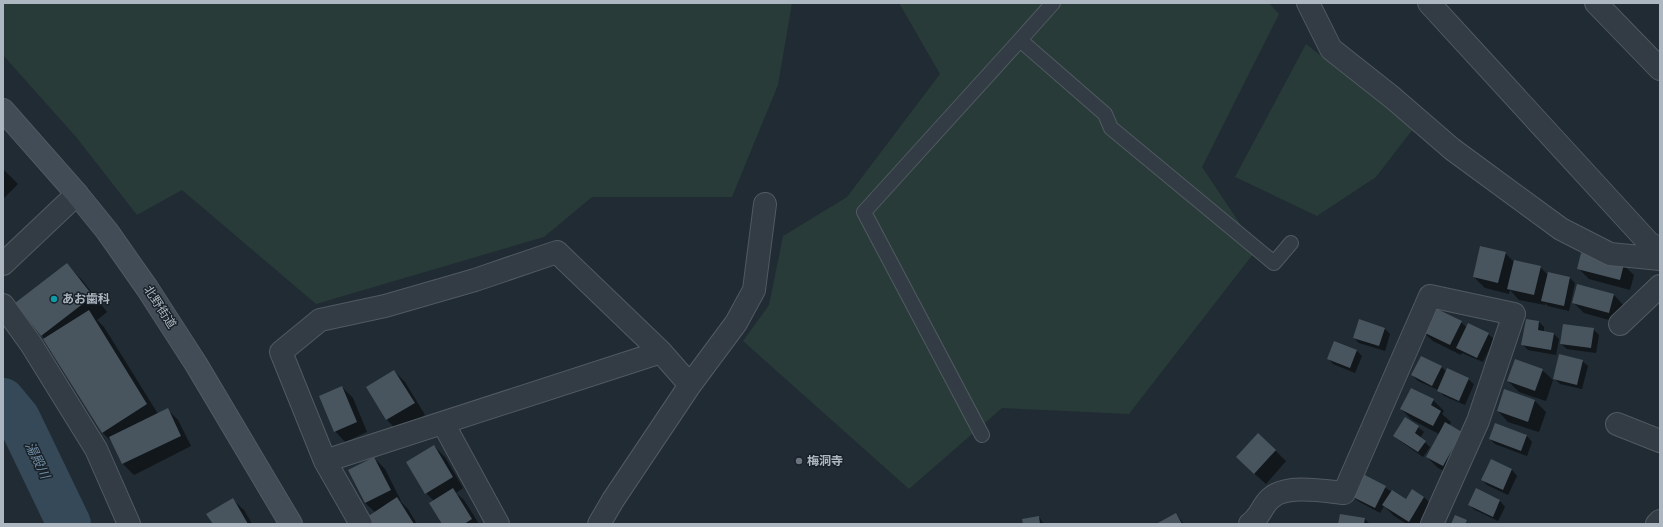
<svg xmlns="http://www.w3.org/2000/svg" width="1663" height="527" viewBox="0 0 1663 527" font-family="Mulish,'Noto Sans JP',sans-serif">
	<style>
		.green { fill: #283b38 }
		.shadow { fill: #0007 }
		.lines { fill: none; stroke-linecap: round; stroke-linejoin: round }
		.river { stroke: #354959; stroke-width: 44 }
		.building { fill: #48555f }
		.service-casing { stroke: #515a62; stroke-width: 16 }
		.minor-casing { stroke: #515a62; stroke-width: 24 }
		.tertiary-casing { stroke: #515a62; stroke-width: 24 }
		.secondary-casing { stroke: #515a62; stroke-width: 24 }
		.service { stroke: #333c44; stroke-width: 14 }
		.minor { stroke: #333c44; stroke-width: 22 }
		.tertiary { stroke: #333c44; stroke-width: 22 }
		.secondary { stroke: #414c57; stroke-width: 22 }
		.culture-dot { fill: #0f9aa8; stroke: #192128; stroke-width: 1.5 }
		.worship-dot { fill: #6b7280; stroke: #192128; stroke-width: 1.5 }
		.labels { text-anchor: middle; stroke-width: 3; stroke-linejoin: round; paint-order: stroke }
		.poi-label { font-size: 12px; font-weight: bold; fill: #adb7c1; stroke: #192128; text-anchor: start }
		.street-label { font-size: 12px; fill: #adb7c1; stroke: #192128 }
		.water-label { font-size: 13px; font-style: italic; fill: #708ca3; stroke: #192128 }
	</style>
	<rect width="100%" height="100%" fill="#202b33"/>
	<path class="green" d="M3 3H792L778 85 732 197H592L544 237 316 304 182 190 137 215 76 137 3 55Z
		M899 3H1269L1279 14 1202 167 1257 249 1129 414 1002 408 909 489 743 341 769 305 783 236 847 197 940 74Z
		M1306 44 1413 129 1376 177 1317 216 1235 177Z"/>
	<path class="shadow" d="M3 169 18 184 3 199Z
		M1505 253 1514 262 1540 267 1548 275 1570 278 1575 283 1569 311 1548 306 1545 303V305L1519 300 1510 290 1509 294 1485 288 1474 277Z
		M67 265 82 280 107 312 97 320 104 327 158 414 167 409 178 420 191 446 134 475 123 464 112 442 102 432 42 335Z
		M1623 265 1634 275 1630 290 1589 279 1578 268Z
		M1578 286 1614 295 1624 306 1620 323 1584 313 1573 302Z
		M1360 320 1385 329 1390 334 1385 351 1359 343 1354 338Z
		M1461 322 1467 328 1488 334 1494 339 1483 362 1462 353 1461 355 1433 341 1422 331Z
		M1539 322 1544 327V332L1554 334 1559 339 1556 355 1528 350 1522 344Z
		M1593 329 1599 335 1596 353 1567 349 1561 344Z
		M1357 351 1362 356 1355 373 1333 364 1328 358Z
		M1582 361 1588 366 1582 389 1560 384 1554 378Z
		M1441 367 1447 372 1468 379 1474 384 1465 405 1444 396 1438 390 1418 381 1412 375Z
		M1542 370 1553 380 1546 401 1519 392 1508 381Z
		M394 371 405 382 425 415 398 431 387 420 367 388Z
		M342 387 353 398 367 432 345 442 335 431Z
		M1504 391 1535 401 1546 412 1539 432 1508 422 1498 411Z
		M1433 400 1444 411 1442 414 1451 422 1449 426 1461 432 1454 476 1438 468 1427 457 1439 434 1412 420 1401 409Z
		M1406 418 1424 432 1420 438 1430 447 1423 457 1400 441 1394 436Z
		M1495 425 1527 436 1532 442 1527 456 1495 444 1490 439Z
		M1258 434 1286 461 1266 484 1248 468Z
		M434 446 445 457 463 488 456 493 464 500 479 524H444L434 501 426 493Z
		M374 458 385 469 401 501H400L408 509 417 524H373L375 512 365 503Z
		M1491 460 1512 470 1517 476 1508 495 1487 485 1482 479Z
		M1363 475 1406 500 1424 497 1434 508 1425 524H1407L1394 516 1384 506 1380 513 1358 501 1352 496Z
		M1476 490 1500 501 1505 507 1498 521 1475 510 1469 505Z
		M233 500 244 510 252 524H214Z
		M1176 514 1184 524H1158Z
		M1341 515 1365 519 1370 524H1339Z
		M1039 517 1044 524H1024Z"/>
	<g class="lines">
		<path class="river" d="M3 400 18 418 69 524"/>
	</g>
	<path class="building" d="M1480 246 1506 252 1498 283 1473 277Z
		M1581 253 1624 264 1620 280 1577 269Z
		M1514 260 1541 266 1534 295 1507 289Z
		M67 263 93 296 41 336 15 303Z
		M1548 272 1570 277 1564 306 1541 301Z
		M1577 284 1614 294 1609 313 1572 303Z
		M1433 307 1462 321 1450 345 1421 331Z
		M89 310 147 404 102 433 43 339Z
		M1359 319 1385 328 1379 346 1353 338Z
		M1526 319 1539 321 1538 330 1554 333 1551 350 1521 345Z
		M1468 323 1489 333 1477 358 1456 348Z
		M1563 324 1594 328 1591 348 1560 344Z
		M1334 341 1357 350 1350 368 1327 359Z
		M1559 354 1583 360 1577 385 1553 379Z
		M1421 356 1442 366 1432 386 1411 375Z
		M1515 359 1543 369 1535 391 1507 381Z
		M1447 368 1469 378 1459 401 1437 391Z
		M394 370 415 403 386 420 366 387Z
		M342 386 357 422 334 432 319 396Z
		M1411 388 1434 399 1431 405 1441 411 1433 426 1400 409Z
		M1504 389 1535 400 1528 422 1497 411Z
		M168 408 181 436 122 464 109 437Z
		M1405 417 1419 426 1415 433 1426 441 1418 452 1393 436Z
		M1445 422 1462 432 1443 466 1426 457Z
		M1495 423 1527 435 1521 451 1489 439Z
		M1258 433 1276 450 1254 474 1236 457Z
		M434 445 453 477 425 494 406 462Z
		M374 457 391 490 365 503 348 470Z
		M1491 459 1512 469 1503 490 1481 480Z
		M1363 474 1386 486 1375 508 1351 496Z
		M453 488 472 519 464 524H442L429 503Z
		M1476 488 1500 500 1493 517 1468 505Z
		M1412 489 1424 497 1409 522 1382 505 1392 490 1406 499Z
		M397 497 414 524H371L367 517Z
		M233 498 248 524H213L206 514Z
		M1176 513 1182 524H1156Z
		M1340 514 1365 518 1364 524H1338Z
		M1455 515 1467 520 1465 524H1451Z
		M1039 516 1040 524H1023L1022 519Z"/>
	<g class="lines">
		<g class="service-casing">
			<path id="service" d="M1053 3 1020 40 1105 114 1111 128 1274 263 1291 243
				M982 435 864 212 1020 40"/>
		</g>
		<g class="minor-casing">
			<path id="minor" d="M1308 3 1331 49 1393 98 1452 149 1561 229 1610 254 1660 259
				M1429 3 1649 243 1660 249
				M1596 3 1660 69
				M3 305 31 344 96 449 129 524
				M1620 324 1660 286
				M443 423 498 524
				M1617 424 1660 441
				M325 461 661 352
				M361 524 325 461 281 352 320 320 385 306 475 280 557 252 661 352 690 385
				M599 524 613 500 690 385 736 323 754 290 765 204
				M1250 524C1261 516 1262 505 1271 498 1286 484 1324 491 1344 493L1430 296 1514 314 1478 421 1432 524
				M1657 524 1660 521"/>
		</g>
		<g class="tertiary-casing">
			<path id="tertiary" d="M3 264 77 194"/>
		</g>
		<g class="secondary-casing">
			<path id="secondary" d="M3 110 77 194 107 231 147 288 196 364 291 524"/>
		</g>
		<use href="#service" class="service"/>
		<use href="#minor" class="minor"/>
		<use href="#tertiary" class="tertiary"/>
		<use href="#secondary" class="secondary"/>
	</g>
	<circle class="culture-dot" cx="54" cy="299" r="4"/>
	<circle class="worship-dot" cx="799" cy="461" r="4"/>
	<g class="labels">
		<g class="poi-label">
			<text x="62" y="303">あお歯科</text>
			<text x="807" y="465">梅洞寺</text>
		</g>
		<g class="street-label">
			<text transform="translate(160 307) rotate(57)" y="4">北野街道</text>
		</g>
		<g class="water-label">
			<text transform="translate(38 460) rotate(64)" y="5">湯殿川</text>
		</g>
	</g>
	<rect width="1663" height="527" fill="none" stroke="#adb7c1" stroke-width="8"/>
</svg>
